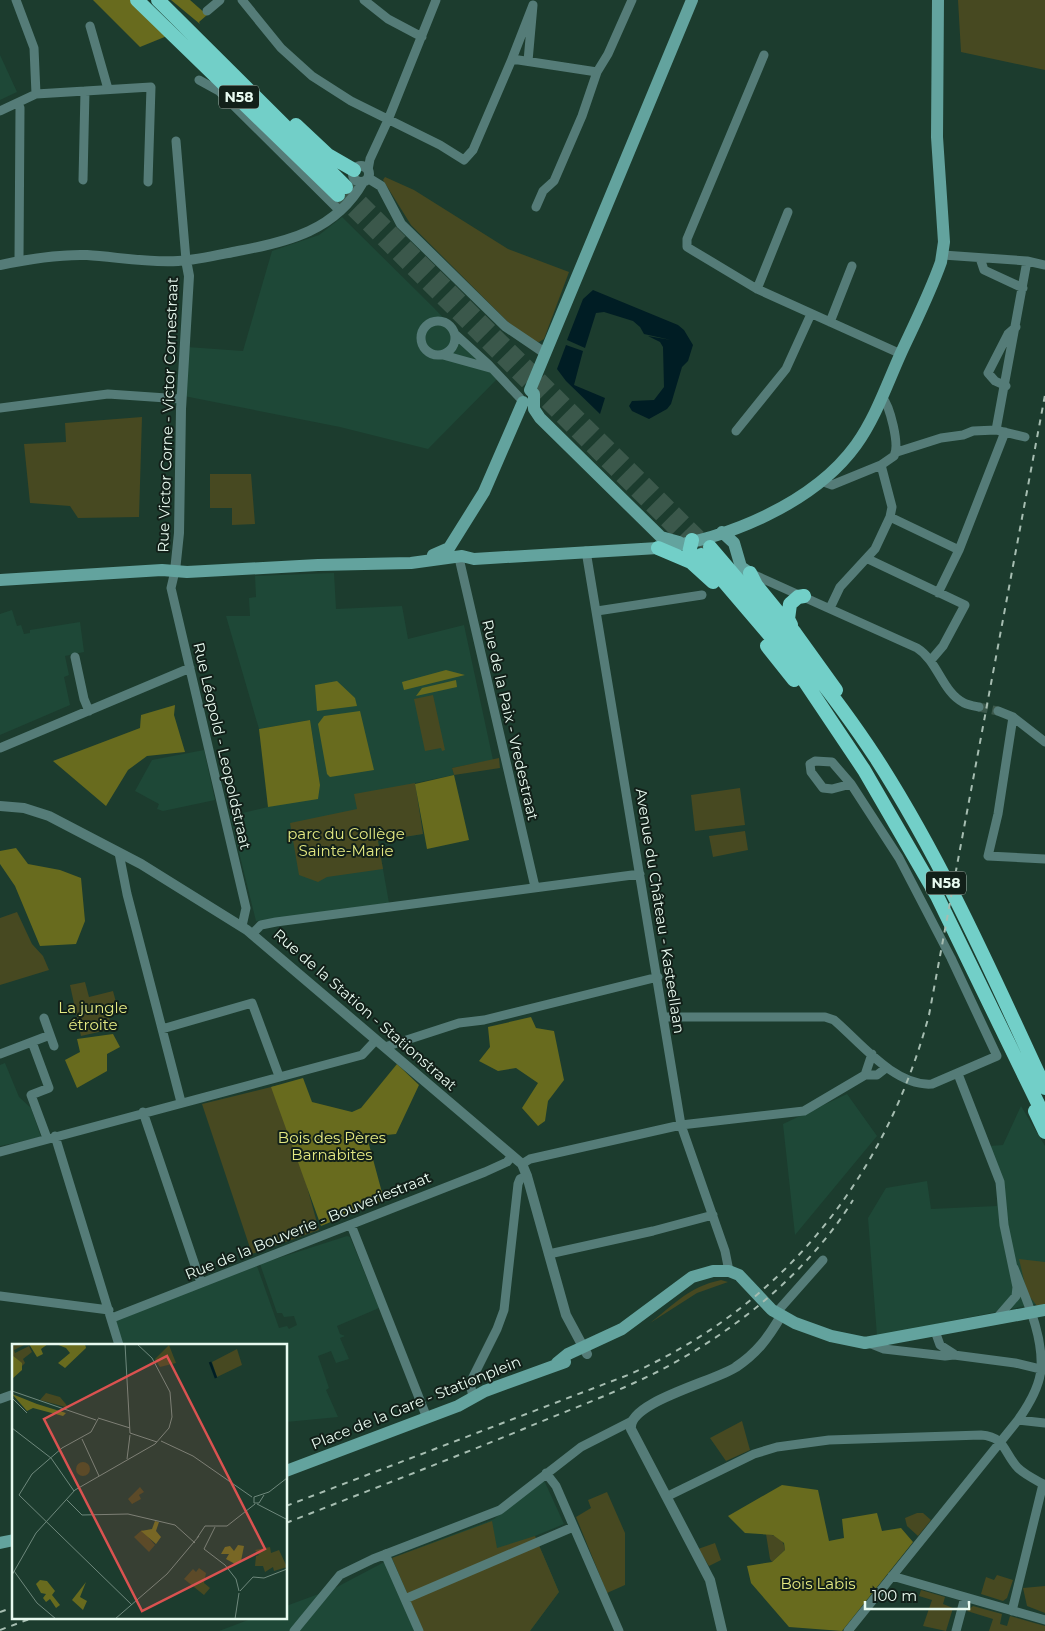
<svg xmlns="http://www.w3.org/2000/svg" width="1045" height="1631" viewBox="0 0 1045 1631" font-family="Montserrat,sans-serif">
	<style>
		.built { fill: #1e4837 }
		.green { fill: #474921 }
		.forest { fill: #686b1e }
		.water { fill: #001d24 }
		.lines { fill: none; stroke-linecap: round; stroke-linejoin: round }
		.minor-tunnel { stroke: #3b584b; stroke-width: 9; stroke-dasharray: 9 4.5; stroke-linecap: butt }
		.trunk-tunnel { stroke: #3b584b; stroke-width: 14; stroke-dasharray: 14 7; stroke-linecap: butt }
		.minor { stroke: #557c78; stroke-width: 9 }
		.tertiary { stroke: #557c78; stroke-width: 10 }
		.secondary { stroke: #63a39e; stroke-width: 12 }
		.trunk { stroke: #72cfc8; stroke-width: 14 }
		.rail { stroke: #a6bdb1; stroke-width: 2; stroke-dasharray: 6 6; stroke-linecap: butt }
		.labels { text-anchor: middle; stroke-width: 4; stroke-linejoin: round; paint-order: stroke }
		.shield { fill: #122019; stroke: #a8b9b0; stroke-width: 1 }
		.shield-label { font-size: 14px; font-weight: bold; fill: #e8faf0 }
		.street-label { font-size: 15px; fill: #e8faf0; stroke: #122019 }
		.park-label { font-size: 15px; fill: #e4e982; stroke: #122019 }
		.inset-river { fill: none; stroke: #001d24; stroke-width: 2.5 }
		.inset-road { fill: none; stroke: #6e887c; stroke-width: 1 }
		.view { fill: #da5250; fill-opacity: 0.15; stroke: #da5250; stroke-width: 2.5 }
		.inset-edge { fill: none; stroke: #e8faf0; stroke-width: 2.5 }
	</style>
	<rect width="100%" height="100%" fill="#1c3c2e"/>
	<path class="built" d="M0 55 17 92 0 100Z
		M342 217 434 308 499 377 428 449 340 427 184 396 187 347 243 351 272 251 319 235Z
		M334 573 336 609 402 606 408 639 464 625 493 760 452 768 454 775 415 783 423 834 378 841 389 903 256 921 230 816 268 807 320 785 310 720 259 729 226 616H250L249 598 256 597 255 576Z
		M12 610 17 626 21 625 24 634 30 633V630L80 622 84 652 65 656 69 675 64 677 70 705 0 735V614Z
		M204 750 215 800 163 811 157 809 159 804 135 791 152 760Z
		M5 1063 19 1097 31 1108 41 1137 0 1146V1065Z
		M847 1094 877 1136 795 1235 783 1124Z
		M1021 1106 1045 1146V1302L877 1336 868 1218 886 1188 927 1181 931 1209 997 1206V1182L990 1146 1003 1145Z
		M347 1236 350 1237 379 1308 337 1326 340 1334 345 1336 340 1338 349 1359 336 1363 331 1351 318 1356 329 1388 326 1390 338 1417 286 1422V1345H123L116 1322 117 1319 257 1266 279 1328 287 1326 289 1329 297 1325 294 1316 284 1317 282 1313H277L260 1264Z
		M543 1478 564 1524 535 1536 559 1592 530 1631H219L256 1617H286V1606L335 1588 392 1558 494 1519Z"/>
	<path class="green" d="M958 0H1045V70L961 52Z
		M385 177 414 190 508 249 569 272 544 339 539 342 534 341 509 323 411 225 383 180Z
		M142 417 139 517 78 518 70 506 30 503 24 444 66 442 65 423Z
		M210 474H251L255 524 232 525V508H210Z
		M433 695 445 750 442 751 441 748 425 751 414 699Z
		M499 758 500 768 454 775 452 768Z
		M415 783 423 834 378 841 383 869 327 877 318 882 299 875 290 823 357 809 354 794Z
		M740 788 745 825 695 831 691 795Z
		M745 831 748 850 713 857 709 836Z
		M17 912 32 944 43 956 49 970 0 985V918Z
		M85 982 89 997 113 991 116 1002 106 1005 112 1029 81 1036 70 985Z
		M279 1085 319 1230 252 1254 202 1104Z
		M1019 1259 1045 1262V1304L1037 1306 1027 1293Z
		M721 1280 728 1282 697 1293 650 1323C675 1304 688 1287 721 1280Z
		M742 1421 750 1450 726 1461 710 1438Z
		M607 1492 625 1533V1585L607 1593 576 1517 591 1508 588 1500Z
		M917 1513H923L931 1520 918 1536 907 1526 905 1518Z
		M492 1521 497 1548 535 1536 559 1592 530 1631H423L392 1558Z
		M766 1534C777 1535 784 1539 785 1550L772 1562 770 1559Z
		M715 1543 721 1560 709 1566 698 1549Z
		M997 1575 1013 1580 1007 1598 1003 1601 981 1594 986 1577 994 1580Z
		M1045 1586V1613L1027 1606 1023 1588Z
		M921 1590 945 1597 943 1604 953 1608 946 1631 923 1626 932 1600 919 1596Z
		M973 1606 1002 1614 1000 1624 1007 1626 1010 1616 1045 1626V1631H989L993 1619 967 1611Z"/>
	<path class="forest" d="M93 0H130L167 36 140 47Z
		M171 0H190L207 15 199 22 200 24Z
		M446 670 465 675 404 690 402 682Z
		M456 680 457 687 416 696 422 688Z
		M337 681 355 698 357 706 317 711 315 685Z
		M175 705 174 715 185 752 147 756 128 770 106 806 53 761 140 728 141 715Z
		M360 711 374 770 330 777 327 774 318 724 324 716Z
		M310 720 320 785 318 799 268 807 259 729Z
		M454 775 469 840 427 849 415 784Z
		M16 848 28 864 60 870 81 878 85 921 76 944 40 946 15 886 0 864V851Z
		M531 1017 536 1028 554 1031 564 1080 548 1101 545 1121 538 1126 522 1108 538 1083 516 1068 498 1071 479 1061 490 1047 488 1027Z
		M113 1034 120 1047 107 1054V1071L77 1088 65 1060 80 1052 77 1039Z
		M397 1064 419 1085 396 1134 367 1137 384 1200 321 1226 271 1087 303 1078 312 1102 352 1112 361 1108Z
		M782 1485 818 1490 829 1541 844 1538 842 1519 877 1513 882 1531 901 1528 913 1542 842 1631 789 1627 751 1583 747 1566 772 1562 785 1550 784 1543 773 1535 745 1533 728 1516Z"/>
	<path class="water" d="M593 290 678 325 684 330 693 345 688 361 682 367 671 404 667 409 649 419 632 411 629 406 632 401 654 400 664 387 663 347 660 342 648 336 671 340 644 334 640 327 633 321 604 312 596 313 585 348 567 340 583 299Z
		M566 345 583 351 574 385 605 398 600 414 566 381 557 369Z"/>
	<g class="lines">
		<path class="minor-tunnel" d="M979 707 998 711"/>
		<path class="trunk-tunnel" d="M346 187 709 547
			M338 195 696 550"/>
		<path class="minor" d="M16 0 34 48 36 94
			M242 0 281 48 312 76 351 101 440 145 464 160 473 150 512 59
			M364 0 388 19 422 37
			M207 11 220 0
			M90 26 108 89
			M764 55 687 239V247L757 289 901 354
			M528 61 533 5 512 59 597 72
			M199 80 219 91 340 211
			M18 103 20 108 19 260
			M0 111 36 94 151 87 148 182
			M176 141 186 260
			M368 170 370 159 388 120 436 0
			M83 180 85 91
			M536 207 543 191 554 181 582 116 597 72 608 54 632 0
			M943 255 1027 261 1045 265
			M980 258 984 270 1023 288
			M757 289 788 212
			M421 338a17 17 0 1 1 34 0a17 17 0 1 1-34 0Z
			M830 322 852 266
			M455 334 488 364 520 398
			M443 355 490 368
			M1006 386 995 381 988 373 1008 334 1016 327
			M0 408 108 394 181 399
			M996 430 1027 261
			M736 431 786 369 811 314
			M897 452 941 438 963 435 973 431 996 430 1025 437
			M821 481 832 485 881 465 894 456C900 445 890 406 882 397
			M890 517 959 550
			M586 551 681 1125 725 1251 729 1271
			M459 558 535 887
			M868 559 965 605 943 646 931 660
			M175 571 171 588 246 908 242 926
			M750 573 917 648C938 661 942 692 964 703 968 705 974 706 979 707
			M938 593 959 550 1005 432
			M830 608 840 587 875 549 890 517 892 507 881 465
			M597 611 702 595
			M75 657 84 699 89 711
			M998 711 1013 717 1045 742
			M1013 717 998 814 988 856 1045 859
			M0 748 190 668
			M119 853 127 894 181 1102
			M252 934 261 925 276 922 640 874
			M664 1017H825L834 1020C860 1042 895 1087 932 1084L997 1056 951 958 899 858 851 784 832 762 815 761 810 764 811 772 823 788 832 789 851 784
			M44 1018 54 1046
			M162 1029 252 1003 279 1076
			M32 1042 49 1088 31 1095 47 1138
			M385 1047 459 1023 484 1020 658 977
			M0 1054 50 1035
			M958 1074 1000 1182 1004 1225 1017 1287 1016 1296 997 1318
			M865 1075 872 1054
			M143 1112 201 1283
			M55 1136 119 1345
			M0 1152 362 1055 376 1040
			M522 1164 530 1159 681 1125 804 1111 865 1075H877L886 1068
			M351 1225 427 1418
			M549 1254 653 1231 713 1215
			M0 1296 109 1310
			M776 1313 823 1260
			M112 1318 485 1172 507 1162 512 1156
			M935 1331 940 1345 954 1354
			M869 1343 884 1349 945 1356 954 1355 1015 1363 1045 1370
			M473 1397 470 1383 497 1329 504 1310 518 1184 520 1179 527 1176
			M0 1399 14 1394
			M1018 1420 1045 1423
			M546 1473 556 1486 619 1631
			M668 1496 754 1454 777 1447 829 1440 981 1435C1006 1437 1003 1452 1018 1468 1025 1475 1036 1480 1045 1485
			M385 1554 419 1631
			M892 1576 1045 1620
			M405 1599 573 1527
			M1012 1611 1043 1484
			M294 1631 340 1575 373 1559 500 1510 581 1447 632 1421
			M848 1631 1018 1420C1028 1406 1040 1387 1041 1368 1043 1334 1026 1299 1014 1268
			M956 1631 965 1597"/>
		<path class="tertiary" d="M353 174a8 8 0 1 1 16 0a8 8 0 1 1-16 0Z
			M368 178 381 186 401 224 505 326 545 353
			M0 265C28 259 57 254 87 255 117 257 148 263 178 261 198 260 218 255 238 251 288 242 336 230 363 182
			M175 571 179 533 181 409 189 276 186 260
			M0 806 24 808 49 816 141 864 247 930 522 1164 527 1176 566 1315 587 1354
			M722 1631 710 1580 631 1429C627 1402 716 1381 736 1367 757 1353 768 1338 781 1316"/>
		<path class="secondary" d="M530 390 692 0
			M530 390 534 394V409L540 418 661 537 679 542
			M722 532 734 543 741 567 750 573
			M433 555 449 548 484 492 523 402
			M0 580 162 570 187 572 318 565 411 563 462 556 474 559 658 548C728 539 814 503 856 445 876 417 887 384 901 353 915 323 930 293 941 262L944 242 937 137 938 0
			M557 1363 568 1354 622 1329 692 1277 713 1271H729L739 1275 772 1310 795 1323 831 1336 865 1343 1045 1310
			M286 1471 458 1406 485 1391 565 1362
			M0 1543 14 1540"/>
		<path class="trunk" d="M137 0 338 195
			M158 0 346 187
			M296 125 328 155 354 170
			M710 547C768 615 827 683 876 758 943 862 993 976 1045 1088
			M658 548 691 562 713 582
			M701 555 789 658 864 770 937 896 1045 1118
			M691 562 689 553 692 540
			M750 573 756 585 795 633 836 690
			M791 625 788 619 790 604 798 597 804 596
			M767 646 794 680
			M1035 1111 1045 1132"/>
		<path class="rail" d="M286 1506 628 1375C784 1306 885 1178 929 1015L1045 395
			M286 1523C365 1492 443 1462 521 1430 566 1411 613 1394 657 1372 733 1333 808 1273 853 1200
			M0 1612 14 1607
			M0 1630 35 1617"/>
	</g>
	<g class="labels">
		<g class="shield">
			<rect x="219" y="85.5" width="40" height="23" rx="4"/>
			<rect x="926" y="871.5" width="40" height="23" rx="4"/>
		</g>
		<g class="shield-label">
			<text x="239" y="102">N58</text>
			<text x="946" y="888">N58</text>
		</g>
		<g class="street-label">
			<text transform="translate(168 415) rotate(-88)" y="5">Rue Victor Corne - Victor Cornestraat</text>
			<text transform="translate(510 720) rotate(77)" y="5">Rue de la Paix - Vredestraat</text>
			<text transform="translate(222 746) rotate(77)" y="5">Rue Léopold - Leopoldstraat</text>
			<text transform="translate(660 911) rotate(81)" y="5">Avenue du Château - Kasteellaan</text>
			<text transform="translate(365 1010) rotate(41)" y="5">Rue de la Station - Stationstraat</text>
			<text transform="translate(308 1226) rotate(-22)" y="5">Rue de la Bouverie - Bouveriestraat</text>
			<text transform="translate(416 1403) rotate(-22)" y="5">Place de la Gare - Stationplein</text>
		</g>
		<g class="park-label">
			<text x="346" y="839">parc du Collège<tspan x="346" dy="17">Sainte-Marie</tspan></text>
			<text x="93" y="1013">La jungle<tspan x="93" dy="17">étroite</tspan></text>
			<text x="332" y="1143">Bois des Pères<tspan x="332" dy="17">Barnabites</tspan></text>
			<text x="818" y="1589">Bois Labis</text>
		</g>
	</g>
	<g transform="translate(12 1344)">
		<rect width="275" height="275" fill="#1c3c2e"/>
		<path d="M0 0H14L2 6 3 9 17 2 20 8 11 15 13 19 8 24 9 19 0 11ZM157 1 164 19 148 23 143 15ZM225 5 230 21 205 33 200 18ZM34 49 48 53 57 64 28 56ZM64 125a7 7 0 1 1 14 0a7 7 0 1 1-14 0ZM128 143 132 148 127 151 129 155 120 160 116 155ZM130 186 143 201 137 208 122 193ZM258 203 259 209 267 206 275 223 262 227 261 223 253 228 251 222H243L244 212 247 211 243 206ZM187 224 194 229 192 239 198 244 192 251 172 235 181 225 184 228Z" fill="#474921"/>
		<path d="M17 0H36L29 5 31 10 25 13ZM44 0H73L74 4 53 24 46 19 58 9 54 4ZM0 11 10 19V26L0 35ZM0 50 25 60 54 69 51 72 21 64 15 67ZM143 177 147 178 144 187 149 193 144 200 129 187 140 185ZM226 201 232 202 229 217 223 220 214 215 217 210H209L213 203 218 202 222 207ZM28 236 35 237 43 247 40 251 48 261 44 264 38 255 34 258 31 254 34 250 29 249 24 240ZM74 238 68 253 75 257 71 266 60 256Z" fill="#686b1e"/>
		<path class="inset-river" d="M198 18 204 34"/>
		<path class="inset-road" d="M113 0 118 89 145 98M0 47 84 76M0 54 15 69M86 74 118 84M86 75 79 88 50 104 20 130 7 151 120 261M0 84 39 114 62 147M70 95 87 132M149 97 181 112 240 153M115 115 118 91M252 151 247 159H242V153L257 148 275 134M54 155 70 171 116 170 163 181 183 199M245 160 274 175M203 183 192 205 213 221 224 235 227 247M185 194 193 182H215L243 160M2 227 25 259 44 275M0 231 24 189 63 146 143 100 157 84 160 73 158 48 140 14 125 0M228 247 241 233 252 234 275 225M103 275 155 230 187 192M223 275 227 249"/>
		<path class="view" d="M155 12 253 205 130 267 32 75Z"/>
		<rect width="275" height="275" class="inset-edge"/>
	</g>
	<path d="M865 1601v8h104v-8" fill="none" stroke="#e8faf0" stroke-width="2.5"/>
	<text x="872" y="1601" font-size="15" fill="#e8faf0" stroke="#122019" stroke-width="4" paint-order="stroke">100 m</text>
</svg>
